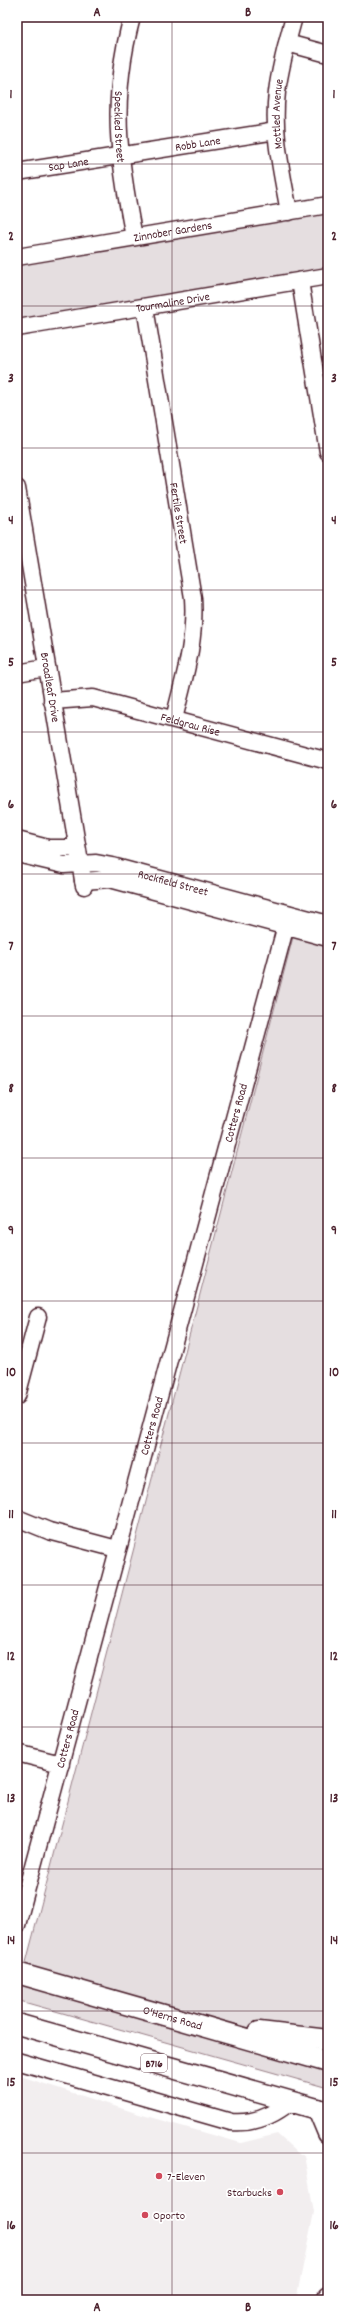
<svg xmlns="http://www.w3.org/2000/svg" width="345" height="2317" viewBox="0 0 345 2317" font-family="Dekko,sans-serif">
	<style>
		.built { fill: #f2eeef }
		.green { fill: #e5dee0; stroke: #987e86 }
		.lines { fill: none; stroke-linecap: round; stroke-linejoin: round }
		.minor-casing { stroke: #4a1f2b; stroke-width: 19 }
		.major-casing { stroke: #4a1f2b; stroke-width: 23 }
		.minor { stroke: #fff; stroke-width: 16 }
		.major { stroke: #fff; stroke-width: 20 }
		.grid { fill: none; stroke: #4a1f2b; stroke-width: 1; stroke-opacity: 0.55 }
		.poi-dot { fill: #d1495b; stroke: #fff; stroke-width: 1.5 }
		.labels { text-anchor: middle; stroke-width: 3.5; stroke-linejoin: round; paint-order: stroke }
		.shield { fill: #fff; stroke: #80626b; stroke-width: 1 }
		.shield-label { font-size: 11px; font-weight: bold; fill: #4a1f2b }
		.street-label { font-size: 12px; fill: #4a1f2b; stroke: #fff }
		.poi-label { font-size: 12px; fill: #4a1f2b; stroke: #fff; text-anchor: start }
		.neatline { fill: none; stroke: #4a1f2b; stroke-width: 1.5 }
		.grid-label { font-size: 13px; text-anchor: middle; font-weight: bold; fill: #4a1f2b }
	</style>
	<rect width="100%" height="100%" fill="#fff"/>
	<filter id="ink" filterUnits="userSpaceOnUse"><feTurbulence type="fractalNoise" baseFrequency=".025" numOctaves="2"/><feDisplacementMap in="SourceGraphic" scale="8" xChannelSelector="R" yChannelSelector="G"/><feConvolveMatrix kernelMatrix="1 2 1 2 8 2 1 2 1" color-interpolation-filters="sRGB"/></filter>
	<g filter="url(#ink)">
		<path class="built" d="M17 2075 139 2114 241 2143 277 2134 300 2155H304L314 2212 296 2300H17Z"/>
		<path class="green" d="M328 213V269L17 322V265Z
			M293 937 328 947V2088L20 2001 17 1997Z"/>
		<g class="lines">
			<g class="minor-casing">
				<g id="minor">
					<path id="s1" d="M132 17C110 99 118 156 134 237"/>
					<path d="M287 43 328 54"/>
					<path id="s2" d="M17 172 276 131"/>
					<path id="s3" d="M289 212C282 173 272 132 277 92 280 67 287 42 294 17"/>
					<path id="s4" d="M17 257 328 205"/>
					<path d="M300 281 328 452"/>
					<path id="s5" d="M145 307 193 598C196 641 184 678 174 719"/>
					<path id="s6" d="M17 328 328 276"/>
					<path id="s7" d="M17 488 84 886"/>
					<path d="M17 673 46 668"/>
					<path id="s8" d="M52 701 93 698 328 761"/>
					<path d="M17 840 48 848H77"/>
					<path id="s9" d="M17 854 64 865 96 863 112 866 328 924"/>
					<path d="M83 881 110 879 328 938"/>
					<path d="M17 1396 38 1317"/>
					<path d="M17 1518 49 1531 117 1549"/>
					<path d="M17 1753 61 1764"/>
					<path id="s10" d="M17 1925 289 914"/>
					<path d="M17 2061 231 2122C253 2124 273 2116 290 2102"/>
				</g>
			</g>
			<g class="major-casing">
				<g id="major">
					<path id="s11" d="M17 1973 328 2062"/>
					<path d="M17 2024 328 2112"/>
					<path d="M259 2032 328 2040"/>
					<path d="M318 2109 328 2133"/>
					<path d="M327 2300 328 2297"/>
				</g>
			</g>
			<use href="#minor" class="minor"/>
			<use href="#major" class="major"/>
		</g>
	</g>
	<path class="grid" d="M172 17V2300M17 164H328M17 306H328M17 448H328M17 590H328M17 732H328M17 874H328M17 1016H328M17 1158H328M17 1301H328M17 1443H328M17 1585H328M17 1727H328M17 1869H328M17 2011H328M17 2153H328"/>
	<g class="poi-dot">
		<circle cx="159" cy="2176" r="4"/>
		<circle cx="280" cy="2192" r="4"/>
		<circle cx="145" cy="2215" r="4"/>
	</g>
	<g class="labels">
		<rect class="shield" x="141" y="2054" width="26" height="18" rx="3"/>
		<g class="shield-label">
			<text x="154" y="2067">B716</text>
		</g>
		<g class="street-label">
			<text dy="4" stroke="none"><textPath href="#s3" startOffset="99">Mottled Avenue</textPath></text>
			<text dy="4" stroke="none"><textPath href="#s1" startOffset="111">Speckled Street</textPath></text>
			<text dy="4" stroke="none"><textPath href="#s2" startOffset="183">Robb Lane</textPath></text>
			<text dy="4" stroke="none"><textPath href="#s2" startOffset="52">Sap Lane</textPath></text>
			<text dy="4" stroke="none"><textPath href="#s4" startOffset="158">Zinnober Gardens</textPath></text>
			<text dy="4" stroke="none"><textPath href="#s6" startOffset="158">Tourmaline Drive</textPath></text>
			<text dy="4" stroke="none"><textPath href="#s5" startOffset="209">Fertile Street</textPath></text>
			<text dy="4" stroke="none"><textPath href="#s7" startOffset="202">Broadleaf Drive</textPath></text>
			<text dy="4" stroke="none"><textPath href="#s8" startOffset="142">Feldgrau Rise</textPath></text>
			<text dy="4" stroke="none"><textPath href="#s9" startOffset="160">Rockfield Street</textPath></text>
			<text dy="4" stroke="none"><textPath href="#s10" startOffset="841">Cotters Road</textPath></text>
			<text dy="4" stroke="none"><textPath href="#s10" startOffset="517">Cotters Road</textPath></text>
			<text dy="4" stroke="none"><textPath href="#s10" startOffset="193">Cotters Road</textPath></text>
			<text dy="4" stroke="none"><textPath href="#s11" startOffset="162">O'Herns Road</textPath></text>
		</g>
		<g class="poi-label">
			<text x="167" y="2180">7-Eleven</text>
			<text x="272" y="2196" text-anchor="end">Starbucks</text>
			<text x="153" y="2219">Oporto</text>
		</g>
	</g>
	<rect width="345" height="2317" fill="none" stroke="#fff" stroke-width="44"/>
	<rect x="22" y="22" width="301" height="2273" class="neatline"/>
	<g class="grid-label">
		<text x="97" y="16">A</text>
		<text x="248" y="16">B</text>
		<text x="11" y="98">1</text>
		<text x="334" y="98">1</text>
		<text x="11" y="240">2</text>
		<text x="334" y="240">2</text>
		<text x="11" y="382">3</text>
		<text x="334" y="382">3</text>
		<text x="11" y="524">4</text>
		<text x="334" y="524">4</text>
		<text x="11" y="666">5</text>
		<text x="334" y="666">5</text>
		<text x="11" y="808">6</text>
		<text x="334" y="808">6</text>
		<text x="11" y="950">7</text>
		<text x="334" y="950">7</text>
		<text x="11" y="1092">8</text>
		<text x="334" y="1092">8</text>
		<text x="11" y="1234">9</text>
		<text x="334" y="1234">9</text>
		<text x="11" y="1376">10</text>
		<text x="334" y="1376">10</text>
		<text x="11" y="1518">11</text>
		<text x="334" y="1518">11</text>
		<text x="11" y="1660">12</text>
		<text x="334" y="1660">12</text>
		<text x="11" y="1802">13</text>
		<text x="334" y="1802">13</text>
		<text x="11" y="1944">14</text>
		<text x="334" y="1944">14</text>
		<text x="11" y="2086">15</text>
		<text x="334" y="2086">15</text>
		<text x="11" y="2229">16</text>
		<text x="334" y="2229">16</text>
		<text x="97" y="2311">A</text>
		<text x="248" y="2311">B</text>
	</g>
</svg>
